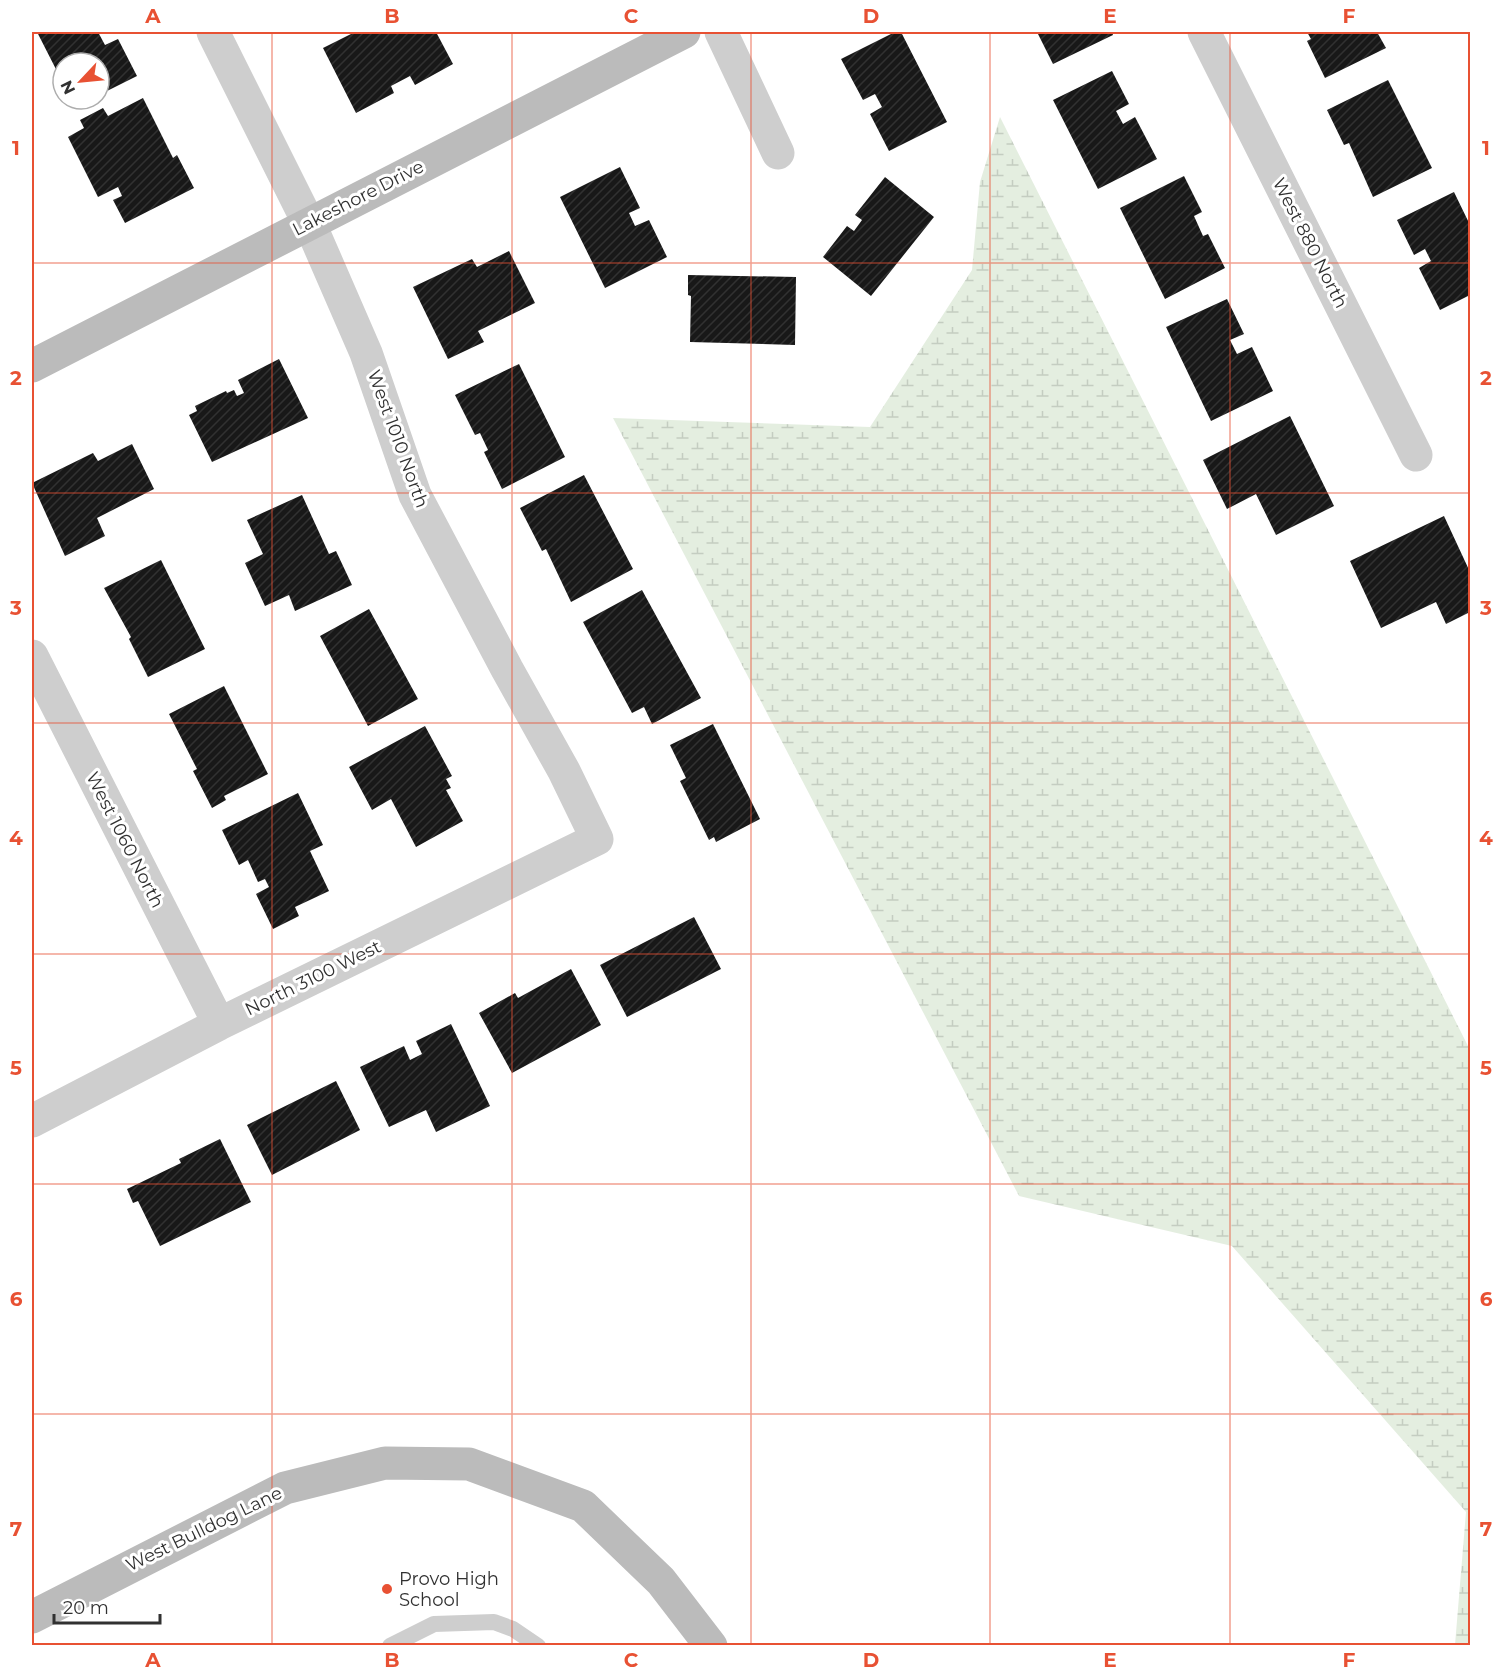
<svg xmlns="http://www.w3.org/2000/svg" width="1502" height="1677" viewBox="0 0 1502 1677" font-family="Montserrat,sans-serif">
	<style>
		.wetland { fill: url(#wetland-marsh) }
		.building { fill: url(#building-hatch) }
		.lines { fill: none; stroke-linecap: round; stroke-linejoin: round }
		.lane { stroke: #cecece; stroke-width: 16 }
		.street { stroke: #cecece; stroke-width: 33 }
		.secondary { stroke: #bbb; stroke-width: 33 }
		.grid { fill: none; stroke: #e85133; stroke-width: 1.5; stroke-opacity: 0.55 }
		.poi-dot { fill: #e85133; stroke: #fff; stroke-width: 2 }
		.labels { text-anchor: middle; stroke-width: 6; stroke-linejoin: round; paint-order: stroke }
		.street-label { font-size: 18px; fill: #313131; stroke: #fff }
		.poi-label { font-size: 18px; fill: #313131; stroke: #fff; text-anchor: start }
		.neatline { fill: none; stroke: #e85133; stroke-width: 2 }
		.grid-label { font-size: 20px; text-anchor: middle; font-weight: bold; fill: #e85133 }
	</style>
	<defs>
		<pattern id="wetland-marsh" width="20" height="14" patternUnits="userSpaceOnUse" patternTransform="scale(1.5)"><rect width="20" height="14" fill="#e4eee0"/><path d="M1 5h8M5 5V1M11 12h8M15 12V8" fill="none" stroke="#c4cdc1"/></pattern>
		<pattern id="building-hatch" width="6" height="6" patternUnits="userSpaceOnUse" patternTransform="scale(1.5)"><rect width="6" height="6" fill="#181818"/><path d="M-1 1l2-2M0 6l6-6M5 7l2-2" fill="none" stroke="#313131"/></pattern>
	</defs>
	<rect width="100%" height="100%" fill="#fff"/>
	<path class="wetland" d="M1000 117 1470 1050V1645H1455L1466 1512 1232 1246 1019 1196 613 418 870 427 972 270 980 182Z"/>
	<path class="building" d="M37 32H98L105 45 118 39 137 76 99 95V63H63V83Z
		M355 32H436L453 64 415 85 410 76 391 86 394 93 356 113 323 48Z
		M895 32H901L947 122 889 151 870 114 882 107 875 94 863 100 841 59Z
		M1037 32H1112L1113 35 1053 64Z
		M1307 32H1377L1386 48 1325 78 1307 41 1311 39Z
		M1112 71 1129 104 1116 111 1123 124 1135 117 1157 159 1098 189 1053 100Z
		M1388 80 1432 168 1373 197 1349 143 1344 145 1327 110Z
		M143 98 173 158 177 155 194 188 125 223 113 200 122 196 118 187 98 197 68 137 84 128 80 120 103 108 108 116Z
		M71 99H91L75 107Z
		M620 167 640 208 629 213 635 226 649 220 667 257 605 288 560 197Z
		M1184 176 1202 212 1194 216 1203 236 1208 234 1225 268 1165 299 1120 208Z
		M885 177 934 217 871 296 823 257 847 226 854 231 862 220 855 215Z
		M1454 192 1470 225V295L1440 310 1419 268 1431 261 1425 249 1414 255 1397 220Z
		M509 251 535 303 478 331 484 342 448 359 413 287 472 259 477 267Z
		M688 275 796 277 795 345 690 342 691 296 688 295Z
		M1227 299 1244 334 1230 340 1237 354 1252 347 1273 391 1211 421 1166 327Z
		M279 359 308 418 212 462 189 415 197 411 195 406 226 391 227 393 234 390 237 396 244 393 238 380Z
		M519 364 565 457 502 489 484 452 488 450 480 433 475 435 455 395Z
		M1290 416 1334 506 1276 535 1256 494 1227 509 1203 460Z
		M132 444 154 489 97 518 105 536 65 556 32 483 93 453 98 461Z
		M584 475 633 569 571 602 546 549 542 551 520 508Z
		M302 495 329 554 336 551 352 585 295 611 289 595 265 606 245 563 263 554 247 520Z
		M1444 516 1470 572V612L1446 624 1436 602 1381 628 1350 561Z
		M161 560 205 649 148 677 129 639 131 637 104 588Z
		M642 590 701 698 652 724 644 707 632 713 583 622Z
		M369 609 418 699 368 726 320 636Z
		M224 686 268 774 224 796 226 800 212 808 193 771 197 769 169 714Z
		M713 724 760 819 716 842 714 837 709 840 680 781 686 778 670 745Z
		M425 726 452 776 446 779 451 788 446 790 463 821 416 847 391 799 372 810 349 767Z
		M298 793 323 845 310 851 329 891 295 907 299 916 273 929 256 894 269 887 265 879 258 882 248 860 239 865 222 830Z
		M694 917 721 969 627 1017 600 965Z
		M571 969 601 1025 512 1073 479 1013 515 993 518 998Z
		M451 1024 490 1106 436 1132 426 1110 389 1127 360 1067 404 1046 410 1060 422 1054 416 1041Z
		M336 1081 360 1130 272 1175 247 1125Z
		M220 1139 251 1202 160 1246 138 1201 133 1203 127 1189 181 1163 179 1159Z"/>
	<g class="lines">
		<path class="lane" d="M390 1646 434 1624 494 1622 513 1629 538 1646"/>
		<path class="street" d="M721 32 778 153
			M1204 32 1416 455
			M32 656 219 1024
			M32 1121 219 1024 597 839 564 771 507 669 415 495 366 353 316 238 213 32"/>
		<path class="secondary" d="M32 366 684 32
			M32 1617 285 1488 385 1463 469 1464 583 1506 661 1581 711 1646"/>
	</g>
	<path class="grid" d="M272 32V1646M512 32V1646M751 32V1646M990 32V1646M1230 32V1646M32 263H1470M32 493H1470M32 723H1470M32 954H1470M32 1184H1470M32 1414H1470"/>
	<circle class="poi-dot" cx="387" cy="1589" r="6"/>
	<g class="labels">
		<g class="street-label">
			<text transform="translate(358 198) rotate(-27)" y="6">Lakeshore Drive</text>
			<text transform="translate(1310 243) rotate(63)" y="6">West 880 North</text>
			<text transform="translate(398 439) rotate(70)" y="6">West 1010 North</text>
			<text transform="translate(125 840) rotate(63)" y="6">West 1060 North</text>
			<text transform="translate(313 978) rotate(-26)" y="6">North 3100 West</text>
			<text transform="translate(204 1529) rotate(-26)" y="6">West Bulldog Lane</text>
		</g>
		<g class="poi-label">
			<text x="399" y="1585">Provo High<tspan x="399" dy="21">School</tspan></text>
		</g>
	</g>
	<rect width="1502" height="1677" fill="none" stroke="#ffffff" stroke-width="66"/>
	<g transform="translate(81 81) rotate(244)"><circle r="28" fill="#ffffff" stroke="#adadad" stroke-width="1.5"/>
	<path d="M0-4.5L10 22L0 15L-10 22Z" fill="#e85133"/>
	<text y="-9" font-size="16" font-weight="bold" text-anchor="middle" fill="#313131">N</text>
	</g>
	<path d="M54 1614v9h106v-9" fill="none" stroke="#313131" stroke-width="3"/>
	<text x="63" y="1614" font-size="18" fill="#313131" stroke="#ffffff" stroke-width="4.5" paint-order="stroke">20 m</text>
	<rect x="33" y="33" width="1436" height="1611" class="neatline"/>
	<g class="grid-label">
		<text x="153" y="23">A</text>
		<text x="392" y="23">B</text>
		<text x="631" y="23">C</text>
		<text x="871" y="23">D</text>
		<text x="1110" y="23">E</text>
		<text x="1349" y="23">F</text>
		<text x="16" y="155">1</text>
		<text x="1486" y="155">1</text>
		<text x="16" y="385">2</text>
		<text x="1486" y="385">2</text>
		<text x="16" y="615">3</text>
		<text x="1486" y="615">3</text>
		<text x="16" y="845">4</text>
		<text x="1486" y="845">4</text>
		<text x="16" y="1075">5</text>
		<text x="1486" y="1075">5</text>
		<text x="16" y="1306">6</text>
		<text x="1486" y="1306">6</text>
		<text x="16" y="1536">7</text>
		<text x="1486" y="1536">7</text>
		<text x="153" y="1667">A</text>
		<text x="392" y="1667">B</text>
		<text x="631" y="1667">C</text>
		<text x="871" y="1667">D</text>
		<text x="1110" y="1667">E</text>
		<text x="1349" y="1667">F</text>
	</g>
</svg>
